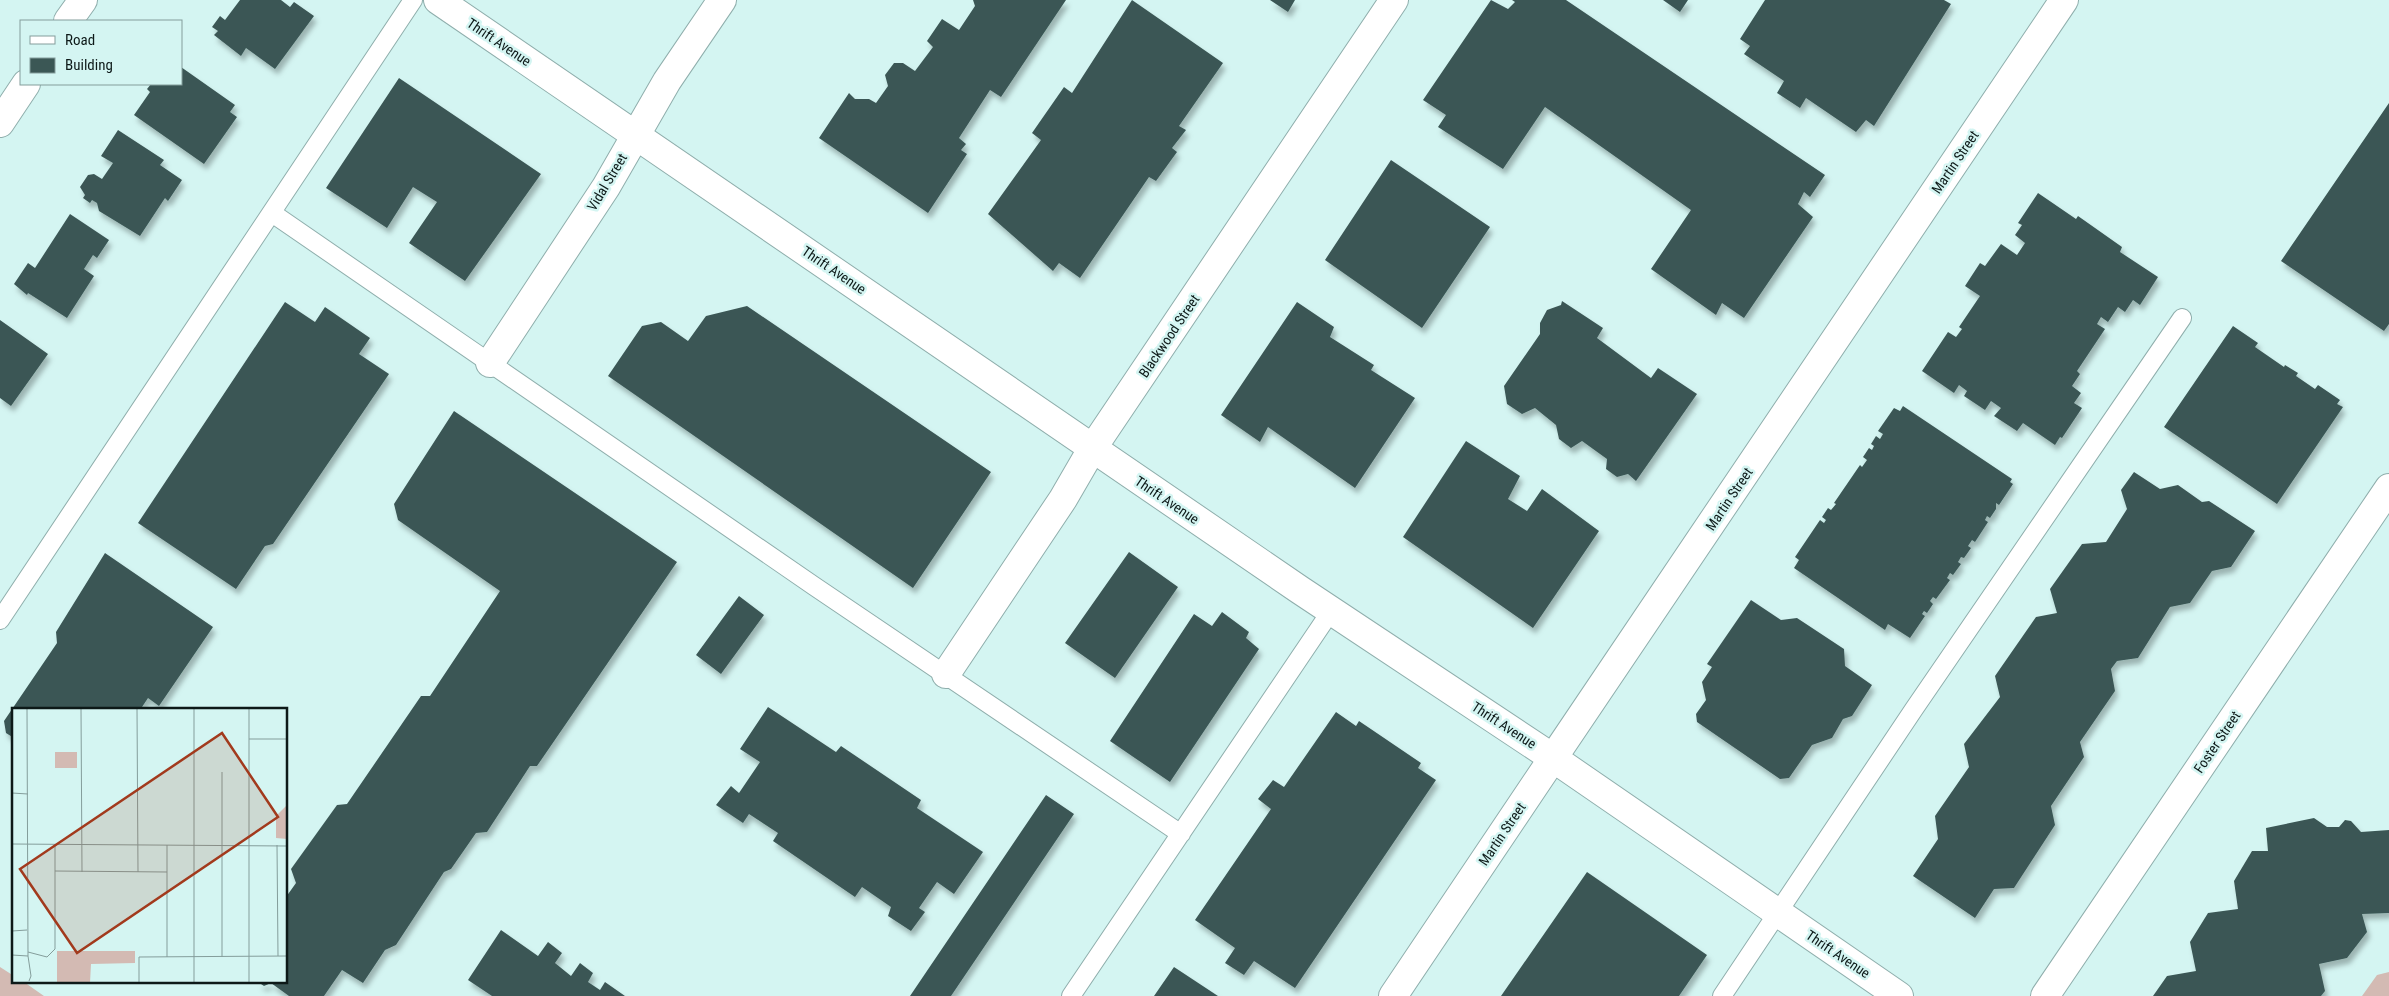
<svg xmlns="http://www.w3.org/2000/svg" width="2389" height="996" viewBox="0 0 2389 996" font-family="'Roboto Condensed',sans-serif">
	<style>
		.green { fill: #d3bab3 }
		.building { fill: #3b5755; filter: url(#shadow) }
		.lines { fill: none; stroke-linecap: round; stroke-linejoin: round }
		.lane-casing { stroke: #8faeac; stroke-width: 20 }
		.street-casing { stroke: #8faeac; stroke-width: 30 }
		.secondary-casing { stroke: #8faeac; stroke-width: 30 }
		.lane { stroke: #fff; stroke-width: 18 }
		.street { stroke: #fff; stroke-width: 28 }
		.secondary { stroke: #fff; stroke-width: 28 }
		.labels { text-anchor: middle; stroke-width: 5; stroke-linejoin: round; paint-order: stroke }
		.street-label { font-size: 14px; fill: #0d1918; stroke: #d4f5f2 }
		.inset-road { fill: none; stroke: #849d9b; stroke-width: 1 }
		.view { fill: #a23a1d; fill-opacity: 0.15; stroke: #a23a1d; stroke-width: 2.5 }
		.inset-edge { fill: none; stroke: #0d1918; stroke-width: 2.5 }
	</style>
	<defs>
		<filter id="shadow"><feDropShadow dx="3" dy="5.5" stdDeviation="2.5" flood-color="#0004"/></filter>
	</defs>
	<rect width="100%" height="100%" fill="#d4f5f2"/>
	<path class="green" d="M0 967 14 976V982H24L44 996H0Z
		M2389 972V996H2362L2377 975Z"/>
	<path class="building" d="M240 0H281L290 7 294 2 314 16 275 69 246 48 241 56 214 35 218 31 212 27 220 16 225 20Z
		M973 0H1066L1001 97 990 90 959 138 966 144 961 150 967 154 928 213 819 138 849 93 855 99H869L876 103 888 86 885 75 894 63H903L915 71 933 47 927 41 942 19 959 30 975 6Z
		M1132 0 1223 63 1179 126 1186 130 1172 148 1177 152 1156 181 1149 177 1080 278 1059 263 1053 271 988 214 1041 140 1032 133 1064 87 1072 93Z
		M1270 0H1295L1288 12Z
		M1491 0 1508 9 1515 2 1512 0H1566L1825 175 1810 197 1804 192 1798 204 1813 217 1744 318 1722 303 1716 315 1651 269 1691 210 1545 107 1503 169 1438 127 1446 115 1423 100Z
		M1663 0H1688L1680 12Z
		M1765 0H1944L1951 4 1874 126 1866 120 1856 132 1806 98 1800 108 1777 93 1784 81 1744 54 1750 46 1740 39Z
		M181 67 235 105 230 112 237 117 204 164 134 115 150 92 147 89 151 84H181Z
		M399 78 541 174 465 281 409 243 437 202 413 187 387 228 326 188Z
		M2389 103V324L2384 331 2281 261Z
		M118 130 164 160 160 165 182 180 168 201 165 198 140 236 99 211 97 203 92 200 90 203 83 198 85 195 80 187 88 175 94 174 102 179 113 163 101 156Z
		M1391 160 1490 227 1422 328 1325 260Z
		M2038 193 2076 219 2078 216 2122 247 2120 252 2158 277 2140 305 2133 300 2125 312 2118 307 2108 322 2101 317 2097 324 2105 329 2077 371 2080 374 2072 386 2081 393 2074 403 2082 408 2062 438 2060 437 2055 445 2023 423 2017 431 1994 416 2001 408 1991 401 1985 410 1964 396 1967 391 1959 385 1954 393 1922 371 1948 332 1956 337 1962 329 1959 327 1980 296 1965 286 1980 263 1985 266 2001 244 2017 255 2025 243 2015 235 2022 225 2018 223Z
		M70 214 109 240 97 258 93 255 84 269 94 276 67 318 28 293 27 295 14 284 28 263 35 268Z
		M1562 301 1603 328 1597 338 1651 378 1658 368 1697 394 1636 481 1628 474 1617 477 1606 469 1607 459 1582 441 1571 448 1559 439 1556 425 1535 408 1522 414 1507 404 1504 386 1540 334V323L1547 310 1561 305Z
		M285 302 315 322 325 307 370 338 359 354 389 374 273 544 265 546 236 589 138 523Z
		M1297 302 1334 327 1330 337 1374 365 1371 370 1415 398 1355 488 1268 427 1260 442 1221 415Z
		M747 306 991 472 913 588 608 376 642 326 661 322 688 341 706 316Z
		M0 320 48 354 11 406 0 398Z
		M2233 326 2258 343 2255 347 2284 367 2285 365 2298 373 2296 376 2315 389 2318 385 2340 400 2337 404 2343 407 2277 504 2164 427Z
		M1903 406 2012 479 2010 482 2013 484 1999 505 1996 503V509L1990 518 1987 516 1985 520 1988 522 1975 542 1972 540 1968 546 1971 548 1964 558 1961 557 1958 562 1961 564 1953 575 1950 573 1947 578 1950 580 1936 599 1933 597 1930 601 1933 604 1927 613 1924 611 1922 614 1925 616 1910 638 1888 624 1885 630 1794 568 1799 560 1795 557 1820 520 1824 523 1826 520 1822 517 1828 508 1831 510 1836 504 1834 503 1860 465 1862 467 1867 460 1863 457 1869 448 1872 450 1874 446 1871 444 1876 436 1880 439 1883 434 1878 431 1894 408 1900 411Z
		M454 411 677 562 537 766H530L487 832 476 833 451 869 444 872 396 945 385 950 363 983 342 970 324 996H289L271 983 264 986 258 982H286V897L296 883 291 869 337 805 347 804 421 696H430L500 591 398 520 394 504Z
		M1466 441 1520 476 1508 499 1527 511 1542 489 1599 531 1533 628 1403 537Z
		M2134 472 2160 489 2178 485 2202 502 2209 501 2255 531 2231 567 2212 571 2190 603 2170 607 2138 658 2117 661 2111 669 2115 691 2080 742 2084 757 2051 806 2055 825 2014 888 1994 889 1975 918 1913 876 1938 839 1935 816 1969 767 1964 744 2000 697 1995 676 2036 617 2057 613 2050 589 2082 544 2106 542 2127 509 2121 490Z
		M1129 552 1178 587 1115 678 1065 643Z
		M105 553 213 627 159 706 148 698 140 710H14V738L6 733 4 721 57 643 56 632Z
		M739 596 764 615 721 674 696 655Z
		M1751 600 1781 620 1797 618 1844 649 1845 666 1872 685 1852 716 1843 719 1832 738 1812 745 1789 778 1780 779 1697 722 1696 714 1706 700 1702 682 1712 667 1707 664Z
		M1222 612 1249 632 1246 638 1259 649 1170 782 1110 741 1194 614 1212 626Z
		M768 707 836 752 841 746 921 800 917 808 983 852 954 894 937 882 919 908 925 912 911 931 888 916 891 907 862 887 855 897 773 841 778 833 749 814 743 823 716 805 731 786 739 793 760 762 740 749Z
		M1336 712 1356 726 1359 721 1421 763 1418 768 1436 780 1295 988 1254 961 1244 975 1225 963 1235 948 1195 920 1271 809 1258 799 1273 780 1284 787Z
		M1046 795 1074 814 951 996H910Z
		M2314 818 2327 827H2339L2345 820 2351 821 2361 832 2389 830V913L2362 914 2367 932 2347 958 2319 964 2325 991 2321 996H2153L2167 976 2196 971 2190 942 2208 913 2238 909 2234 881 2252 851H2268L2266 828Z
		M1587 872 1707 955 1679 996H1501Z
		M501 930 538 956 548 942 562 953 555 963 571 976 580 963 593 973 588 982 600 990 605 982 625 996H492L468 980Z
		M1174 967 1218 996H1154Z"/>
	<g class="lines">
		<g class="lane-casing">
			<path id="lane" d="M272 213 814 586 1181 834
				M0 620 413 0
				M1071 996 1331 611
				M1722 996 1914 709 2182 318"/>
		</g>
		<g class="street-casing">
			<path id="street" d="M68 21 83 0
				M0 123 26 84
				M490 363 606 187 667 81 722 0
				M946 674 1063 499 1092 449 1394 0
				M1393 996 1553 758
				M2045 996 2389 488"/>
		</g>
		<g class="secondary-casing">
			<path id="secondary" d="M438 0 1300 590 1553 758 1899 996
				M1553 758 2064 0"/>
		</g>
		<use href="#lane" class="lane"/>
		<use href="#street" class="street"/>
		<use href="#secondary" class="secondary"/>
	</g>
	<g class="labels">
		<g class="street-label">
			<text transform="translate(499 42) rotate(34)" y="5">Thrift Avenue</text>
			<text transform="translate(1955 162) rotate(-56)" y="5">Martin Street</text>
			<text transform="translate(607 182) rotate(-59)" y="5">Vidal Street</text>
			<text transform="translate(834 270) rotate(34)" y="5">Thrift Avenue</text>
			<text transform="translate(1169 336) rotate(-56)" y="5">Blackwood Street</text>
			<text transform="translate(1729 499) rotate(-56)" y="5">Martin Street</text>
			<text transform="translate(1167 500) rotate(34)" y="5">Thrift Avenue</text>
			<text transform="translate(1504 725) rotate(33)" y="5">Thrift Avenue</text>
			<text transform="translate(2217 742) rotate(-56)" y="5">Foster Street</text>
			<text transform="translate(1502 834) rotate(-56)" y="5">Martin Street</text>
			<text transform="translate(1838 954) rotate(34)" y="5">Thrift Avenue</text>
		</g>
	</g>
	<g transform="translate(12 708)">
		<rect width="275" height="275" fill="#d4f5f2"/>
		<path d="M43 44H65V60H43ZM275 97V131L264 130V108ZM45 243H123V255L79 256 78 275H45Z" fill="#d3bab3"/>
		<path class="inset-road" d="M15 0 16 248 19 268 17 273M69 0 70 164M125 0 126 164M237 31H275M0 85 16 86M0 136 275 138M265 137 266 248M43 163 155 164M0 223 15 222M16 244 35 249 43 241V136M0 247 16 248M155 249V137M210 249V64M127 275V249L275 248M182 275V0M237 275V0"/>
		<path class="view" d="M210 25 266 109 65 245 8 161Z"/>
		<rect width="275" height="275" class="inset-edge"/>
	</g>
	<rect x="20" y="20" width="162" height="65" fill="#d4f5f2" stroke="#849d9b"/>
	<rect x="30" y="36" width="25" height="8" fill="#ffffff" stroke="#849d9b"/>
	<text x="65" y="45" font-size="15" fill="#0d1918">Road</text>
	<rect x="30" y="58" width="25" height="15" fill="#3b5755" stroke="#849d9b"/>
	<text x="65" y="70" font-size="15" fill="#0d1918">Building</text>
</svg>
